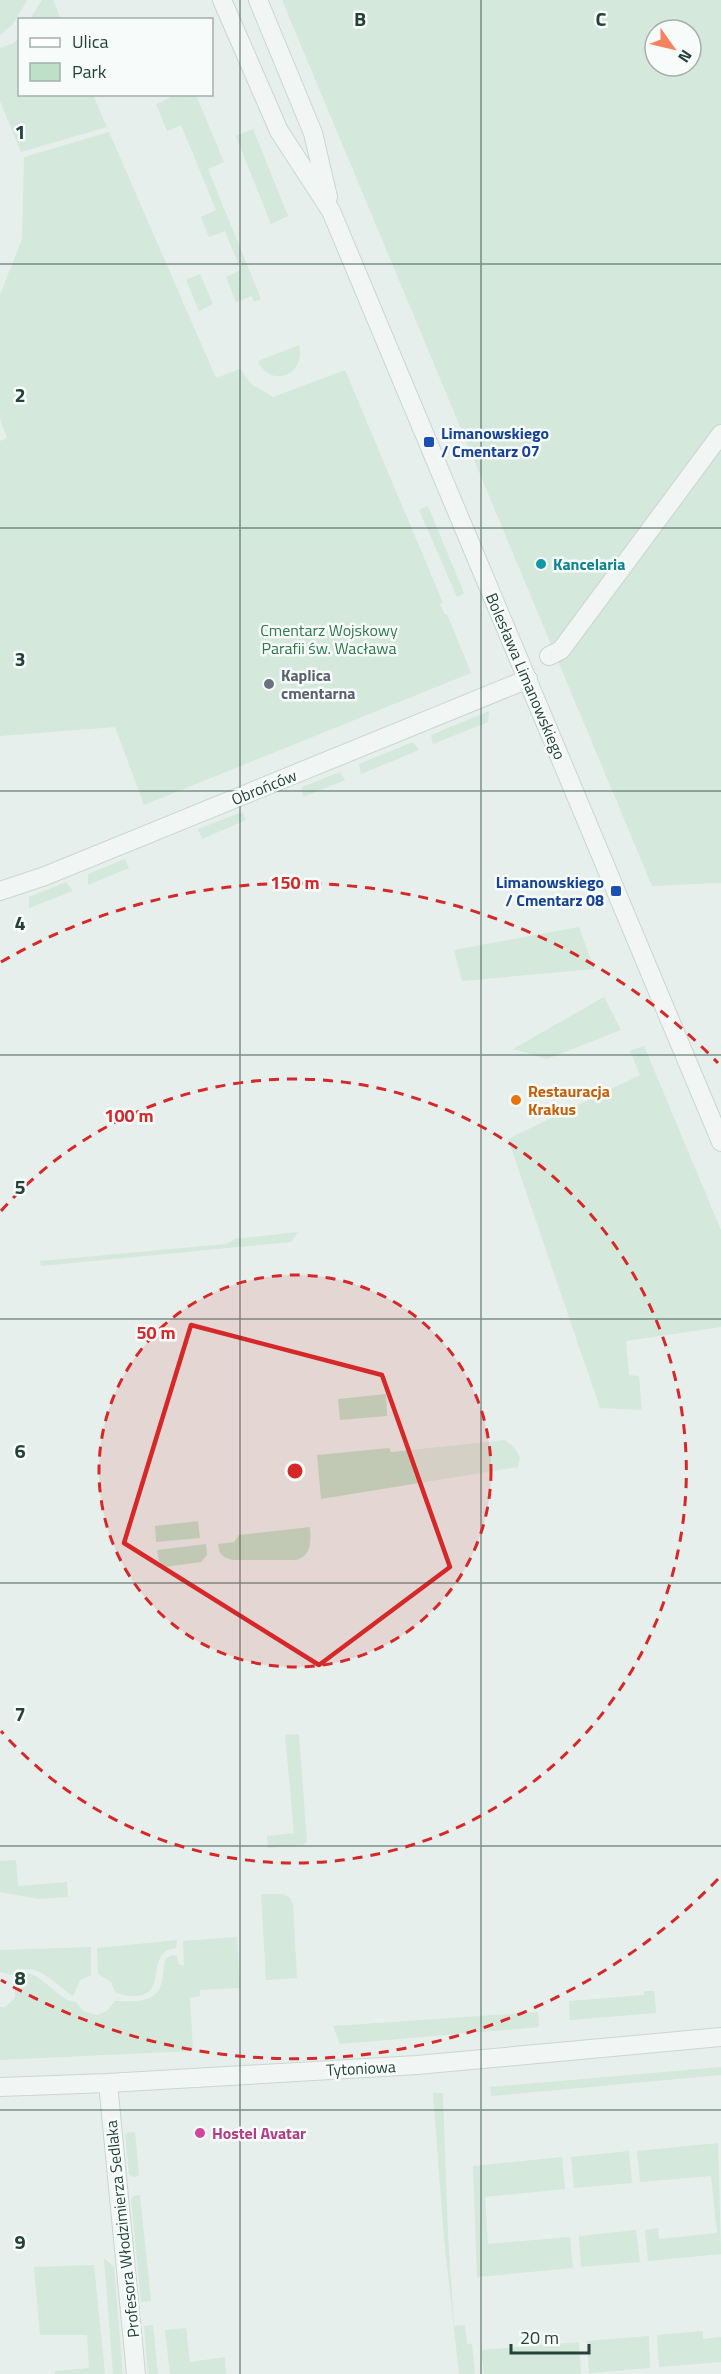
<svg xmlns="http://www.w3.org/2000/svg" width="721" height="2374" viewBox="0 0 721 2374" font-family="'Titillium Web',sans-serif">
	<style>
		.green { fill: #bfe0c8; fill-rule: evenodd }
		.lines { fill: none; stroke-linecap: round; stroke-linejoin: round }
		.minor-casing { stroke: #a8b8b2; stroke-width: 20 }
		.minor { stroke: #fff; stroke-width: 18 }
		.marked { fill: none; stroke: #d62828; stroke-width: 4.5; stroke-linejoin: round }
		.grid { fill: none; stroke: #24423a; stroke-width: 1.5; stroke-opacity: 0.55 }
		.ring { fill: none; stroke: #d62828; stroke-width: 3; stroke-dasharray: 10 8 }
		.transit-dot { fill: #1a4fb4; stroke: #f7fbf9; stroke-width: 2 }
		.culture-dot { fill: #0f9aa8; stroke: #f7fbf9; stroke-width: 2 }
		.worship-dot { fill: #6b7280; stroke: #f7fbf9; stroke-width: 2 }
		.food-dot { fill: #e8710a; stroke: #f7fbf9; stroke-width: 2 }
		.hotel-dot { fill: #d1479c; stroke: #f7fbf9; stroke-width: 2 }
		.labels { text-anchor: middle; stroke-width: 5; stroke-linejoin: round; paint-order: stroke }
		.transit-label { font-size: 16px; font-weight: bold; fill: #164399; stroke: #f7fbf9; text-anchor: start }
		.culture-label { font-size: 16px; font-weight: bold; fill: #0d838f; stroke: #f7fbf9; text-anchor: start }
		.park-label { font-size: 16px; fill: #2d7a4b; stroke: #f7fbf9 }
		.worship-label { font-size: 16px; font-weight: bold; fill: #5b616d; stroke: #f7fbf9; text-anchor: start }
		.street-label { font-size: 16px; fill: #24423a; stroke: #f7fbf9 }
		.food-label { font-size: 16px; font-weight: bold; fill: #c56008; stroke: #f7fbf9; text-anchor: start }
		.hotel-label { font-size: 16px; font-weight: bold; fill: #b23c85; stroke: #f7fbf9; text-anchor: start }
		.grid-label { font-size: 20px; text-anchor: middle; font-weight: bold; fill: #24423a; stroke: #f7fbf9; stroke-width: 5; stroke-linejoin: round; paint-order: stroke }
		.centre { fill: #d62828; stroke: #f7fbf9; stroke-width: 3 }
		.ring-label { font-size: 18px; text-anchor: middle; font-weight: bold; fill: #d62828; stroke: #f7fbf9; stroke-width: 5; stroke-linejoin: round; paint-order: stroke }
	</style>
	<rect width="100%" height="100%" fill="#e6efeb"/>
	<path class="green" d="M0 0H27L13 24 0 35Z
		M42 0H53L61 19H30Z
		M282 0H721V883L652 886ZM655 30H691V66H655Z
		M19 37 20 94 93 95 107 127 21 152 0 101V48L14 43Z
		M169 95H177L179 97 196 95 224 162 208 169 261 299 254 302 252 296 236 302 226 277 241 270 225 231 209 237 201 217 216 210 181 125 167 131 156 104 170 98Z
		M253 129 288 216 271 224 236 136Z
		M109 132 216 378 240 369 251 384 273 397 345 370 443 603 440 604 445 615 447 614 471 673 144 805 115 727 0 736V441L7 438 0 418V295L22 239 24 157Z
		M200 274 213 304 199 311 186 280Z
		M299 345C307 375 270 389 258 361Z
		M428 506 464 593 457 597 419 510Z
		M489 711 488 722 433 744 431 735Z
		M413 742 419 750 361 774 359 764Z
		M340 772 345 780 303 797 302 787Z
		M242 812 246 820 202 839 198 829Z
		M125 859 129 868 88 885V874Z
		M66 882 73 891 29 908V897Z
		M579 927 594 969 462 981 454 950Z
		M604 997 621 1030 547 1059 513 1049Z
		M644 1046 721 1230V1327L626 1341 629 1375 639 1376 642 1410 600 1408 508 1139 640 1075 630 1051Z
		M298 1232 291 1242 41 1266 40 1261 226 1244 235 1239Z
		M386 1394 387 1416 340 1420 338 1399Z
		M505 1440 514 1447 520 1458 518 1467 321 1499 317 1455 389 1448 391 1452Z
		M198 1521 200 1538 156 1542 155 1526Z
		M310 1527C311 1541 312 1555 297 1560H232C222 1557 219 1554 218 1544L234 1542 239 1535Z
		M206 1544 207 1555 201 1562 165 1567 159 1561 157 1550Z
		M299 1734 307 1842 303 1845 268 1848 267 1836 294 1833 285 1735Z
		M16 1860 18 1886 67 1882 68 1897 39 1899 0 1892V1861Z
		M283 1894 290 1898 293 1905 297 1978 266 1980 261 1894Z
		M237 1937 240 1988 200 1990V1996L190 1998 193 2051 0 2060V2007H5L15 1998V1981C32 1956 54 2001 76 2002L83 2011 97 2015 107 2011 115 2001C134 2001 157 2005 162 1981 164 1973 163 1965 166 1958L173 1955 177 1956 179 1965H184L183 1941Z
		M177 1940 176 1948C139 1951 178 2010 116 1993L111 1982 98 1974 97 1948Z
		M91 1947V1975L80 1980 73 1996C54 1984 35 1957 12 1975L0 1972V1950Z
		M644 1991H654L656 2013 570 2020 569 2001 644 1995Z
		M538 2012 539 2027 340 2044 333 2026Z
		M721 2067V2075L491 2096 490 2087Z
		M433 2093H443V2097L448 2235 454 2326 465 2325 467 2344H472L475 2374H459L444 2239Z
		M135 2132 139 2176 133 2177 129 2174 125 2133Z
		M718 2143 721 2254 648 2261 645 2230 658 2228 659 2239 717 2233 711 2176 640 2182 637 2151Z
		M629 2151 632 2183 574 2188 571 2157Z
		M562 2157 565 2189 485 2197 488 2244 570 2237 573 2268 477 2277 473 2166Z
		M140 2195 151 2301 141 2302 131 2199 134 2196Z
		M636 2230 640 2262 581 2267 579 2236Z
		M104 2258 114 2267 123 2374H113Z
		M94 2265 105 2374H55V2371L89 2368 87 2335H40L34 2267Z
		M153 2325 158 2374H148L144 2326Z
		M186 2328 190 2362 225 2357 226 2374H170L165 2330Z
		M703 2331V2339L721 2337V2362L659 2367 657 2335Z
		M649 2336 650 2368 589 2373 587 2341Z
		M579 2342 581 2374H484L481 2350Z"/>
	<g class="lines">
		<g class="minor-casing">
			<path id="minor" d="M222 0 279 131 331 211 721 1142
				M258 0 313 133 328 197
				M549 656 561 650 721 434
				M0 891 45 876 528 679
				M108 2083 136 2374
				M0 2087 108 2083 417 2065 721 2037"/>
		</g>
		<use href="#minor" class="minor"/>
	</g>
	<path d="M0 0H721V2374H0ZM191 1325 382 1375 450 1567 319 1665 124 1543Z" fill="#e6efeb" fill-opacity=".55" fill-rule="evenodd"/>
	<path class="marked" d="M191 1325 382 1375 450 1567 319 1665 124 1543Z"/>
	<path class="grid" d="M240 0V2374M481 0V2374M0 264H721M0 528H721M0 791H721M0 1055H721M0 1319H721M0 1583H721M0 1846H721M0 2110H721"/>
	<circle cx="295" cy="1471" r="196" fill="#d62828" fill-opacity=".12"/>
	<g class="ring">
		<circle cx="295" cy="1471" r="196"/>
		<path d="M1 1211A392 392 0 1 1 1 1731"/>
		<path d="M718 1879A588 588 0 0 1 1 1980M1 962A588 588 0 0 1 718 1063"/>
	</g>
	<g class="transit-dot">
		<rect x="423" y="436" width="12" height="12" rx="3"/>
		<rect x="610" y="885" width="12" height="12" rx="3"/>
	</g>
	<circle class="culture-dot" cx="541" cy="564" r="6"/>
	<circle class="worship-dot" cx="269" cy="684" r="6"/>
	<circle class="food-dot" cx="516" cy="1100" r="6"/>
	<circle class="hotel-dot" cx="200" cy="2133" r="6"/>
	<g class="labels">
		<g class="transit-label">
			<text x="441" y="439">Limanowskiego<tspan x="441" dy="18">/ Cmentarz 07</tspan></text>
			<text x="604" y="888" text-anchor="end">Limanowskiego<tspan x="604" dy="18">/ Cmentarz 08</tspan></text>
		</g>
		<g class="culture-label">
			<text x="553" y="570">Kancelaria</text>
		</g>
		<g class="park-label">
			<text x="329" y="636">Cmentarz Wojskowy<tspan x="329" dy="18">Parafii św. Wacława</tspan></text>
		</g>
		<g class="worship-label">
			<text x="281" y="681">Kaplica<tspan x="281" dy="18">cmentarna</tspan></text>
		</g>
		<g class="street-label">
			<text transform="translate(526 676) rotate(67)" y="6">Bolesława Limanowskiego</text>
			<text transform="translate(264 787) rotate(-22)" y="6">Obrońców</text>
			<text transform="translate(361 2068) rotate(-3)" y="6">Tytoniowa</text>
			<text transform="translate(122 2229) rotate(-96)" y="6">Profesora Włodzimierza Sedlaka</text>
		</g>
		<g class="food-label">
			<text x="528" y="1097">Restauracja<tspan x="528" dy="18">Krakus</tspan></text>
		</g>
		<g class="hotel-label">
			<text x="212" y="2139">Hostel Avatar</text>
		</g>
	</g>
	<g class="grid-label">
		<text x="360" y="26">B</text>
		<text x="601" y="26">C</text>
		<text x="20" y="139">1</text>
		<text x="20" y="402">2</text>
		<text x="20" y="666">3</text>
		<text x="20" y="930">4</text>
		<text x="20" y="1194">5</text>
		<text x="20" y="1458">6</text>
		<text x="20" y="1721">7</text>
		<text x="20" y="1985">8</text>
		<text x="20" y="2249">9</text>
	</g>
	<circle cx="295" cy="1471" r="9" class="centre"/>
	<g class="ring-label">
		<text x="295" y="889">150 m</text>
		<text x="129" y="1122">100 m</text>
		<text x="156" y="1339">50 m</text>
	</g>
	<rect x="18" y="18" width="195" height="78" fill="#f7fbf9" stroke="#a3b1ad" stroke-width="1.5"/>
	<rect x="30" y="38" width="30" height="9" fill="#ffffff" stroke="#a3b1ad" stroke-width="1.5"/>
	<text x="72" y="48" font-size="18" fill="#24423a">Ulica</text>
	<rect x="30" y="63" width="30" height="18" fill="#bfe0c8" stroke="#a3b1ad" stroke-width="1.5"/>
	<text x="72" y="78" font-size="18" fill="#24423a">Park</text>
	<g transform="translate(673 48) rotate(124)"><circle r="28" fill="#f7fbf9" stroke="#a3b1ad" stroke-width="1.5"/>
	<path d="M0-4.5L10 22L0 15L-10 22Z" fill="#f4845f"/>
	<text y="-9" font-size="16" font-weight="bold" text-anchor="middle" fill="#24423a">N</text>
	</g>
	<path d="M511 2344v9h78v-9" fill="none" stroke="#24423a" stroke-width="3"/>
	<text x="520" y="2344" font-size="18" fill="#24423a" stroke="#f7fbf9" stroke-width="4.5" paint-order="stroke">20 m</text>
</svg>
